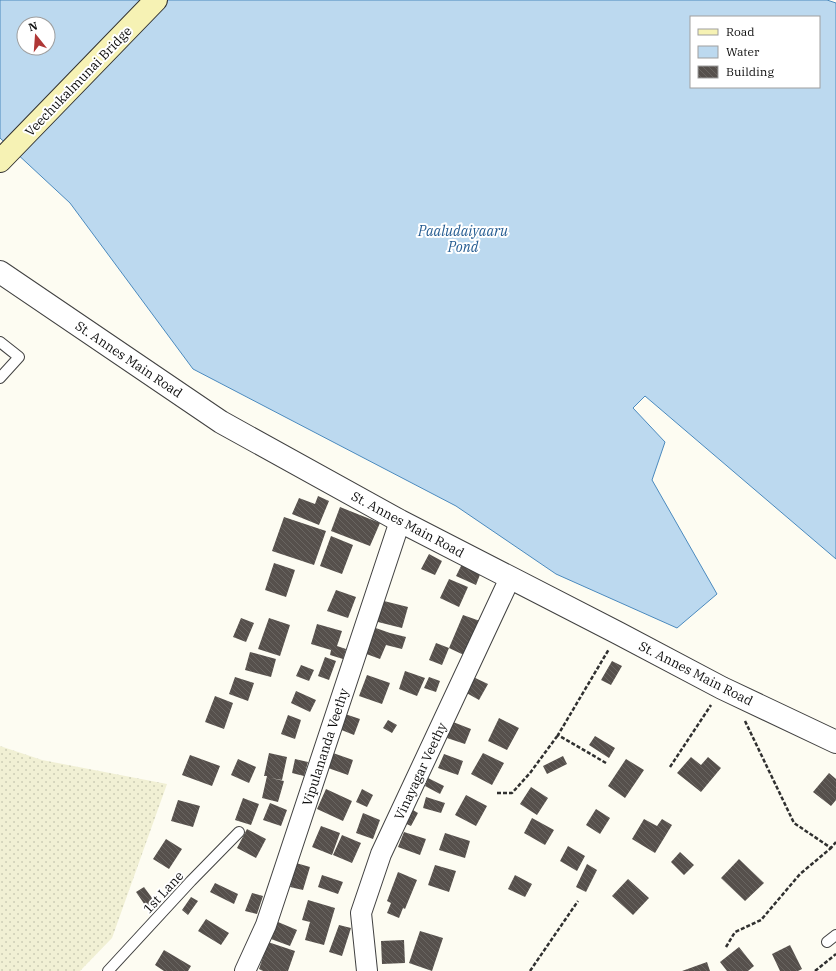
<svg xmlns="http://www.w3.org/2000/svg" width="836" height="971" viewBox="0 0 836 971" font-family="'IBM Plex Serif',serif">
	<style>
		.farmland { fill: url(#farmland-dots) }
		.water { fill: #bcd9ef; stroke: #4b8abe; fill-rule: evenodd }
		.building { fill: url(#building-back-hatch) }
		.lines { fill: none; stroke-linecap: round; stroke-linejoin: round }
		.service-casing { stroke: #414141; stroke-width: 12 }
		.minor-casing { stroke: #414141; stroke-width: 22 }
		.tertiary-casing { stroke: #414141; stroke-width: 24 }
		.secondary-casing { stroke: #303030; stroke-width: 24 }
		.path { stroke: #303030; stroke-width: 2.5; stroke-dasharray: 4 2; stroke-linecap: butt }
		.service { stroke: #fff; stroke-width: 10 }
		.minor { stroke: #fff; stroke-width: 20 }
		.tertiary { stroke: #fff; stroke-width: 22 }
		.secondary { stroke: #f6f2b4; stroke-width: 22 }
		.labels { text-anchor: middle; stroke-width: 4; stroke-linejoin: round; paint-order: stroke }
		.street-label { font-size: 13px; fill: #0e0e0e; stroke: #fff }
		.water-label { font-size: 14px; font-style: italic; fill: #265d92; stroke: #fff }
	</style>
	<defs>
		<pattern id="farmland-dots" width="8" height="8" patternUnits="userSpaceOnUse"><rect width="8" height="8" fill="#f1f0d4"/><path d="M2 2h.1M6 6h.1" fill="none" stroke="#cdcdb5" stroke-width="1.8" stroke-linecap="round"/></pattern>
		<pattern id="building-back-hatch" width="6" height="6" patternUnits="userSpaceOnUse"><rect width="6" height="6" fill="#56504c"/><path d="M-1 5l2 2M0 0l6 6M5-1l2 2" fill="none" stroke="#696561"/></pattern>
	</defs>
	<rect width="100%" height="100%" fill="#fdfcf2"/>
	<path class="farmland" d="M0 746 42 760 167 784 112 938 80 971H0Z"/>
	<path class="water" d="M0 0H827L836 3V559L645 396 633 408 665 442 652 480 717 594 677 628 556 574 456 506 193 369 70 203 0 138ZM691 17H819V87H691ZM24 24H48V48H24Z"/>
	<path class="building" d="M318 496 329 501 319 525 292 514 299 498 315 504Z
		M340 507 380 523 370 546 331 531Z
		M284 517 326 531 314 565 272 551Z
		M331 536 353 545 342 574 320 566Z
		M429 554 442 561 435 575 421 569Z
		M274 563 295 570 286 597 265 590Z
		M462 564 481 572 476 585 456 576Z
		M449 579 468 587 459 607 440 598Z
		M336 590 356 597 348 618 327 611Z
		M380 600 408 607 402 628 374 621Z
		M463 615 480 621 466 656 449 648 442 665 429 660 436 643 449 648Z
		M241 618 254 623 246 642 233 637Z
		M269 618 290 625 280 656 258 649Z
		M317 624 342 631 337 646 346 649 343 659 330 655 331 650 311 644Z
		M370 626 390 633 406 637 402 649 386 645 380 659 361 652Z
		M250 652 276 659 271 677 245 670Z
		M325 657 336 661 329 680 318 676Z
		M612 661 622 666 611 685 601 680Z
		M301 665 314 670 309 681 296 676Z
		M405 671 425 678 417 696 399 689Z
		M367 675 390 683 382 704 359 696Z
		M471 676 488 684 479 700 463 691Z
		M235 677 254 683 248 701 229 694Z
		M429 677 440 681 436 692 424 688Z
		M296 691 316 700 310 712 291 703Z
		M215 696 233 703 224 729 205 722Z
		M345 714 360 719 354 735 339 729Z
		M288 715 301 720 295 739 281 734Z
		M499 718 519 728 507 750 488 741Z
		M388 720 397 725 392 733 383 728Z
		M453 722 471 729 465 744 447 738Z
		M595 736 615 748 609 758 589 745Z
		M269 753 287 757 282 780 271 778 284 781 278 802 262 798 267 776H264Z
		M333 753 353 760 348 775 328 768Z
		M483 753 504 763 492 785 471 774Z
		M444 754 463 761 458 775 438 768Z
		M190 755 220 766 212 786 182 775Z
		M563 756 567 764 547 774 543 766Z
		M691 757 701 765 708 757 721 768 701 792 677 773Z
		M238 759 256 767 249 783 231 775Z
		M295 759 308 762 304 776 292 773Z
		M626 759 644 770 625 798 608 786Z
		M829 773 836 779V800L831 806 813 792Z
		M428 778 444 786 440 794 425 786Z
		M531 787 548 798 537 815 520 804Z
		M326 789 352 801 343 821 317 809Z
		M362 789 373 795 367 807 356 802Z
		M466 795 487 806 476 826 455 815Z
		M426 797 445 803 441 813 423 808Z
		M243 798 259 804 251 825 235 820Z
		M178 800 200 806 193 827 171 821Z
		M270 803 287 810 281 826 263 820Z
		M408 807 418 813 411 826 400 821Z
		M596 809 610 818 600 834 586 825Z
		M363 813 380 820 373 839 356 833Z
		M532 818 554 830 545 845 524 833Z
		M644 819 657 826 662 819 672 825 655 853 632 839Z
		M321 826 340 833 332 855 312 847Z
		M247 829 266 839 256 858 237 848Z
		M404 832 426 839 420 855 398 847Z
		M445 833 470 841 465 858 439 850Z
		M342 835 361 843 352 863 333 855Z
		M166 839 182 849 169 869 153 859Z
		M568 846 585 856 577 871 560 861Z
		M680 852 694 865 684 875 671 862Z
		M739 859 764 883 745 901 721 878Z
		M296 863 310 867 303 890 290 887Z
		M587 864 597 870 586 892 576 887Z
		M435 865 456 871 449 892 428 885Z
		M398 872 417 880 405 909 403 908 399 918 387 913 391 903 387 901Z
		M322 875 343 882 338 894 318 887Z
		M515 875 532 884 525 897 508 889Z
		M628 879 649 898 633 915 612 896Z
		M215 883 238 894 234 904 210 892Z
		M144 887 155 902 147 908 136 892Z
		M252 893 263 896 257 914 245 911Z
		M191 897 198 901 188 915 182 910Z
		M308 900 335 908 324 945 305 940 310 922 302 920Z
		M206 919 229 933 221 945 198 931Z
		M278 922 297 930 290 946 271 939Z
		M339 925 351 928 342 956 329 952Z
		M420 931 443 938 432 971 409 963Z
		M404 940 405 963 382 964 381 941Z
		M268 942 295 951 288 971H263L259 969Z
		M790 945 802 969 798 971H780L772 954Z
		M739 947 754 966 748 971H727L720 962Z
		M164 950 191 966 188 971H164L155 965Z
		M707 962 710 971H682Z"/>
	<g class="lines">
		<g class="service-casing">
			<path id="service" d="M0 342 19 357 0 378
				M827 942 836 935
				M108 971 191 881 239 832"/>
		</g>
		<g class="minor-casing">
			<path id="minor" d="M245 971 266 925 400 521
				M367 971 361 913 381 854 510 578"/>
		</g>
		<g class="tertiary-casing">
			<path id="tertiary" d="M0 272 221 422 400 521 618 633 722 688 836 742"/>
		</g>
		<g class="secondary-casing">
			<path id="secondary" d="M0 161 156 0"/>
		</g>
		<path class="path" d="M745 721 794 823 831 848 836 842
			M606 763 558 735 609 649
			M670 767 711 705
			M497 793H512L530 773 558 735
			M726 947 735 932 761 920 800 874 831 848
			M530 971 578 901
			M815 971 836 954"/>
		<use href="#service" class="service"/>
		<use href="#minor" class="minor"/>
		<use href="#tertiary" class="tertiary"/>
		<use href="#secondary" class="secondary"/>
	</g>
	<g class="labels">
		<g class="street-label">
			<text transform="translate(78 81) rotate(-46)" y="5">Veechukalmunai Bridge</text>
			<text transform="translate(129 359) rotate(34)" y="5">St. Annes Main Road</text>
			<text transform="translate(408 524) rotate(28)" y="5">St. Annes Main Road</text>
			<text transform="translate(696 673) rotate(27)" y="5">St. Annes Main Road</text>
			<text transform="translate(325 747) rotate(-72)" y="5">Vipulananda Veethy</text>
			<text transform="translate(420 771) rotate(-65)" y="5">Vinayagar Veethy</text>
			<text transform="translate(163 892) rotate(-47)" y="5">1st Lane</text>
		</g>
		<g class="water-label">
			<text x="463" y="236">Paaludaiyaaru<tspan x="463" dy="16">Pond</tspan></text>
		</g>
	</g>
	<rect x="690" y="16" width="130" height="72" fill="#ffffff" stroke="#9f9f9f"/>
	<rect x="698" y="29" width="20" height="6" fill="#f6f2b4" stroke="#9f9f9f"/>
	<text x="726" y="36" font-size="12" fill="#0e0e0e">Road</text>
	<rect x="698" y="46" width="20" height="12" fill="#bcd9ef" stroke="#9f9f9f"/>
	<text x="726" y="56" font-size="12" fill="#0e0e0e">Water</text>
	<rect x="698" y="66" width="20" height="12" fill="url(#building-back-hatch)" stroke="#9f9f9f"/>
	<text x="726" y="76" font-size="12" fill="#0e0e0e">Building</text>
	<g transform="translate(36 36) rotate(343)"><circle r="19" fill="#ffffff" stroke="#9f9f9f"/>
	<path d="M0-3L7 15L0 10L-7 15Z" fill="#af3736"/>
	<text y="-6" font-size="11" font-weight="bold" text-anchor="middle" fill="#0e0e0e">N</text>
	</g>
</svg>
